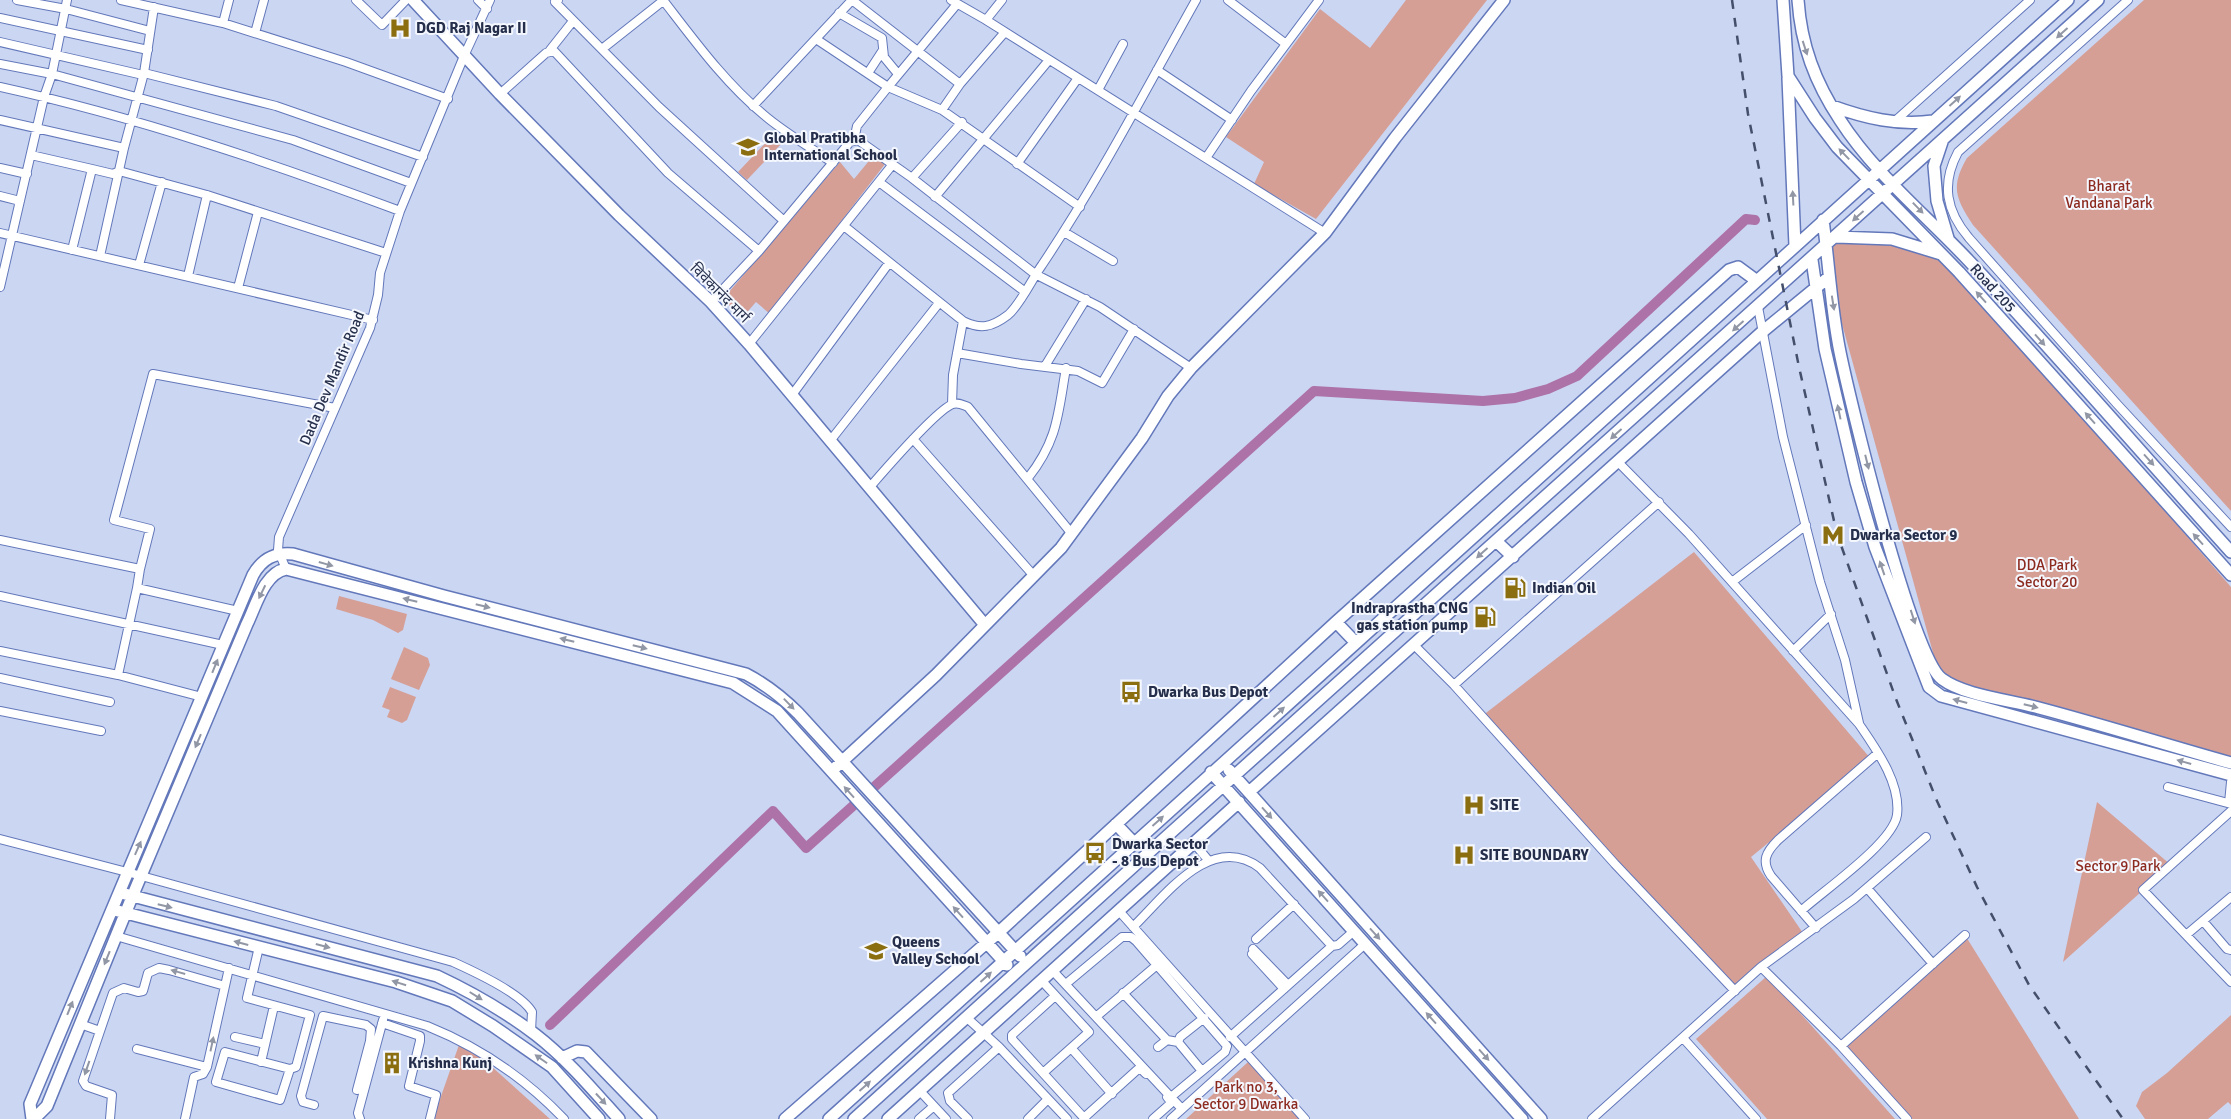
<svg xmlns="http://www.w3.org/2000/svg" width="2231" height="1119" viewBox="0 0 2231 1119" font-family="Signika,'Noto Sans Devanagari',sans-serif">
	<style>
		.green { fill: #d59f96 }
		.lines { fill: none; stroke-linecap: round; stroke-linejoin: round }
		.canal { stroke: #ad72a8; stroke-width: 10 }
		.street-casing { stroke: #6378ba; stroke-width: 10 }
		.secondary-casing { stroke: #6378ba; stroke-width: 14 }
		.street { stroke: #fff; stroke-width: 8 }
		.secondary { stroke: #fff; stroke-width: 11 }
		.rail { stroke: #444f6b; stroke-width: 2.5; stroke-dasharray: 9 9; stroke-linecap: butt }
		.oneway { fill: #9297a5 }
		.labels { text-anchor: middle; stroke-width: 4; stroke-linejoin: round; paint-order: stroke }
		.poi-label { font-size: 15px; font-weight: bold; fill: #252f4b; stroke: #f4f7fe; text-anchor: start }
		.park-label { font-size: 15px; fill: #8c2a20; stroke: #f4f7fe }
		.street-label { font-size: 15px; fill: #252f4b; stroke: #f4f7fe }
	</style>
	<rect width="100%" height="100%" fill="#cbd6f3"/>
	<path class="green" d="M1406 0H1487L1316 219 1254 184 1264 162 1226 137 1320 9 1370 48Z
		M2144 0H2231V511L1973 225C1956 199 1950 187 1967 158Z
		M773 135 782 143 747 180 738 172Z
		M873 156 885 164 770 314 756 302 742 318 723 299 840 162 854 179Z
		M1860 236 1943 255 2231 587V762L1940 678 1829 277 1827 245Z
		M1694 552 1871 759 1751 857 1805 936 1735 991 1482 716Z
		M339 596 407 614 403 630 398 633 373 620 336 609Z
		M404 647 428 658 430 665 419 690 391 679Z
		M390 687 416 697 407 720 402 723 387 717 390 710 382 707Z
		M2097 802 2171 865 2063 962Z
		M1965 935 2079 1119H1908L1841 1046Z
		M1767 976 1895 1119H1767L1696 1039Z
		M2231 1015V1105L2228 1102 2208 1119H2145L2136 1106 2142 1092 2167 1073Z
		M460 1042 491 1066 550 1119H433Z
		M1248 1062 1302 1119H1186Z"/>
	<g class="lines">
		<path class="canal" d="M873 788 1314 391 1483 401 1515 398 1548 389 1577 376 1746 219 1755 220
			M550 1025 773 811 806 848 854 805"/>
		<g class="street-casing">
			<path id="street" d="M17 0 66 9 150 31
				M121 0 223 23 346 62 448 99
				M356 0 382 25 406 0
				M478 0 487 9
				M558 0 555 2 659 107 784 221
				M663 0C694 40 725 83 764 115 785 133 810 147 833 163
				M852 0 960 84
				M951 0 986 20 1325 233
				M1228 0 1286 44
				M2128 0 1958 152C1941 184 1946 211 1969 238L2117 404 2231 527
				M957 4 888 87 942 110 960 84 1005 32
				M839 13 882 38 884 57 898 74
				M0 18 148 50
				M986 20 1002 0
				M223 23 229 0
				M255 33 264 0
				M816 39 888 87 857 126 854 140
				M0 42 143 75
				M602 49 664 0
				M550 50 573 21
				M0 64 52 74 293 140 411 183
				M1157 70 1232 120
				M144 73 276 106 423 157
				M868 73 883 50
				M0 87C136 117 269 162 400 211
				M1098 90 1123 44
				M500 94 546 53 554 51 668 173 759 251
				M753 106 852 0
				M942 110 1080 207
				M0 120 124 148
				M1894 122 2030 0
				M31 155 92 169 72 250
				M1206 158 1251 91 1319 0
				M1017 164 1078 78
				M0 168 27 174
				M92 169 113 174 119 171 207 195 386 253
				M912 178 962 122
				M879 182 1024 291
				M0 196 20 201
				M935 197 1049 60
				M844 226 963 321C981 330 992 327 1008 315 1020 305 1032 279 1042 265 1099 180 1146 89 1196 0
				M1064 232 1113 261
				M0 233 373 320
				M100 256 124 148 144 73 154 7
				M139 265 162 182
				M188 276 207 195
				M0 287 44 97 52 74 67 0
				M238 288 258 212
				M711 302 759 251 850 142 858 140 912 178 1035 274 1100 307 1191 368
				M1758 307 1783 437 1820 582 1845 660 1859 723
				M749 344 893 164
				M957 353 1021 364 1078 371 1102 383 1134 329
				M1045 366 1086 299
				M792 395 889 263
				M952 404 953 375 963 321
				M913 439 1034 576
				M830 441 939 303
				M1619 463 1689 534 1859 724C1876 749 1901 783 1897 815 1893 843 1823 891 1801 911
				M1028 478C1058 440 1058 414 1066 368
				M869 488C883 472 937 409 953 404 958 402 963 405 968 407L1072 534
				M0 540 140 569 137 588 238 611
				M140 569 150 529 114 520 153 374 335 408
				M286 569 278 550 279 537 370 328 378 295 380 273 400 211 464 56 490 0
				M1732 582 1806 525
				M0 596 223 645
				M1414 645 1454 685 1615 864 1735 991
				M0 651 118 675 202 697
				M1793 651 1831 614
				M118 675 137 588
				M0 678 110 702
				M1454 685 1659 502
				M0 711 101 731
				M2168 787 2231 804
				M2229 803 2231 782
				M2231 811 2143 890 2231 982
				M0 839 127 872 453 962C473 971 522 994 532 1012L531 1031
				M1194 843 1208 860
				M1867 888 1933 964
				M1119 911 1305 1119
				M2203 921 2227 949 2231 950
				M1133 927C1165 896 1211 831 1260 868L1332 946 1338 945 1354 931
				M1816 928 1771 876C1761 861 1766 852 1778 840L1878 753
				M2186 935 2231 897
				M116 936 427 1026C479 1047 525 1078 564 1119
				M1256 939 1294 904
				M259 947 247 998 310 1015 296 1067 290 1069 225 1052 216 1082 280 1100 290 1069
				M1253 949 1288 985
				M1252 954 1284 989
				M1761 967 1841 1046 1907 1119
				M1053 971 1182 1109
				M1042 981 1089 1032 1043 1073 1012 1039V1035L1055 996
				M1067 983 1122 937H1131L1136 941 1227 1046 1225 1052 1171 1097
				M1123 993 1167 1040 1178 1042
				M1097 1016 1157 965
				M966 1017 999 1047 1067 1119
				M382 1023 420 1036V1041L409 1086 436 1095 430 1119
				M80 1024 100 1031
				M235 1037 265 1044
				M1230 1037 1332 946
				M1683 1038 1756 1119
				M1841 1046 1965 935
				M1158 1047 1167 1040
				M137 1049 207 1067
				M1072 1049 1112 1094
				M261 1062 274 1006
				M1202 1071 1178 1042 1180 1037 1204 1018
				M1043 1073 1085 1119
				M919 1090 946 1119
				M314 1105 303 1102 301 1096 323 1016 366 1025 371 1029 370 1041 357 1090
				M110 1119 112 1095 86 1086 83 1081 113 993 124 988 138 992 143 991 148 973 159 968 169 970 225 986
				M185 1119 194 1077 203 1074 207 1067 229 968
				M360 1119 358 1113 383 1020
				M919 1119 934 1106
				M968 1119 950 1101 948 1093 999 1047
				M1028 1119 1048 1099
				M1085 1119 1086 1116 1137 1070 1141 1069 1146 1074
				M1153 1119 1170 1104 1171 1102 1167 1097
				M1171 1119 1365 944
				M1592 1119 1761 967 1854 899 1926 837"/>
		</g>
		<g class="secondary-casing">
			<path id="secondary" d="M413 0 500 94 619 215 711 302 749 344 985 625
				M1783 0 1788 76 1815 118 1837 147 1959 272 2231 575
				M1798 0C1801 45 1815 82 1840 120 1874 173 1927 216 1970 262 2059 357 2144 456 2231 552
				M1788 78 1795 246
				M1832 106C1865 118 1898 126 1933 121
				M1942 142 1934 166 1937 201 1948 238
				M1823 220C1829 264 1831 308 1840 352 1850 401 1912 658 1942 679 1965 696 2011 700 2039 708 2103 725 2167 745 2231 763
				M1836 237 1892 239 1941 254
				M1812 260 1825 349 1856 482 1875 547 1929 687 1941 696 2231 775
				M1496 541 1513 557
				M1336 622 1356 643
				M836 767 936 675 1061 548 1142 438 1168 396 1191 368 1325 233 1395 138 1504 0
				M1229 770 1541 1119
				M1211 772 1522 1119
				M1249 792 1762 332 1829 277
				M1116 824 1134 843
				M125 894 437 976C471 992 506 1012 536 1035 567 1059 593 1090 619 1119
				M118 911 396 982 452 1001 493 1026 552 1067 599 1119
				M562 1058 577 1051 586 1052 651 1119
				M32 1119 30 1104 33 1097 253 575C262 559 274 552 293 554L444 596 746 674C767 685 782 697 798 713L1020 956
				M34 1119 47 1106 132 897 247 624C256 606 264 573 286 569L733 683 777 711 1007 965
				M785 1119 999 932 1336 622 1729 270 1738 267 1757 281
				M829 1119 2068 0
				M854 1119C1267 744 1684 373 2098 0
				M888 1119 1239 802"/>
		</g>
		<use href="#street" class="street"/>
		<use href="#secondary" class="secondary"/>
		<path class="rail" d="M1732 0 1748 114 1799 367 1837 534 1896 699 1937 801 1977 887 2029 985 2123 1119"/>
	</g>
	<defs><path id="oneway-solid" d="M-6-.8H1V-3.2L6.5 0L1 3.2V.8H-6Z" transform="scale(1.25)"/></defs>
	<g class="oneway">
		<use href="#oneway-solid" transform="translate(2062 33) rotate(138)"/>
		<use href="#oneway-solid" transform="translate(1805 48) rotate(72)"/>
		<use href="#oneway-solid" transform="translate(1955 101) rotate(-42)"/>
		<use href="#oneway-solid" transform="translate(1844 154) rotate(-134)"/>
		<use href="#oneway-solid" transform="translate(1793 198) rotate(-93)"/>
		<use href="#oneway-solid" transform="translate(1918 208) rotate(46)"/>
		<use href="#oneway-solid" transform="translate(1858 216) rotate(138)"/>
		<use href="#oneway-solid" transform="translate(1981 297) rotate(-132)"/>
		<use href="#oneway-solid" transform="translate(1833 303) rotate(81)"/>
		<use href="#oneway-solid" transform="translate(1738 326) rotate(138)"/>
		<use href="#oneway-solid" transform="translate(2040 340) rotate(48)"/>
		<use href="#oneway-solid" transform="translate(1839 412) rotate(-102)"/>
		<use href="#oneway-solid" transform="translate(2090 418) rotate(-132)"/>
		<use href="#oneway-solid" transform="translate(1616 434) rotate(138)"/>
		<use href="#oneway-solid" transform="translate(2149 460) rotate(48)"/>
		<use href="#oneway-solid" transform="translate(1867 462) rotate(76)"/>
		<use href="#oneway-solid" transform="translate(2198 539) rotate(-132)"/>
		<use href="#oneway-solid" transform="translate(1482 553) rotate(138)"/>
		<use href="#oneway-solid" transform="translate(326 564) rotate(16)"/>
		<use href="#oneway-solid" transform="translate(1882 568) rotate(-109)"/>
		<use href="#oneway-solid" transform="translate(262 592) rotate(116)"/>
		<use href="#oneway-solid" transform="translate(410 600) rotate(-166)"/>
		<use href="#oneway-solid" transform="translate(483 606) rotate(14)"/>
		<use href="#oneway-solid" transform="translate(1913 617) rotate(72)"/>
		<use href="#oneway-solid" transform="translate(567 640) rotate(-166)"/>
		<use href="#oneway-solid" transform="translate(640 647) rotate(14)"/>
		<use href="#oneway-solid" transform="translate(215 666) rotate(-68)"/>
		<use href="#oneway-solid" transform="translate(1960 701) rotate(-165)"/>
		<use href="#oneway-solid" transform="translate(789 704) rotate(46)"/>
		<use href="#oneway-solid" transform="translate(2031 706) rotate(14)"/>
		<use href="#oneway-solid" transform="translate(1279 712) rotate(-42)"/>
		<use href="#oneway-solid" transform="translate(198 741) rotate(113)"/>
		<use href="#oneway-solid" transform="translate(2184 762) rotate(-164)"/>
		<use href="#oneway-solid" transform="translate(849 792) rotate(-132)"/>
		<use href="#oneway-solid" transform="translate(1267 813) rotate(48)"/>
		<use href="#oneway-solid" transform="translate(1158 821) rotate(-42)"/>
		<use href="#oneway-solid" transform="translate(138 848) rotate(-66)"/>
		<use href="#oneway-solid" transform="translate(1323 896) rotate(-132)"/>
		<use href="#oneway-solid" transform="translate(165 906) rotate(14)"/>
		<use href="#oneway-solid" transform="translate(958 912) rotate(-132)"/>
		<use href="#oneway-solid" transform="translate(1375 934) rotate(48)"/>
		<use href="#oneway-solid" transform="translate(241 943) rotate(-165)"/>
		<use href="#oneway-solid" transform="translate(323 946) rotate(15)"/>
		<use href="#oneway-solid" transform="translate(107 958) rotate(112)"/>
		<use href="#oneway-solid" transform="translate(178 972) rotate(-164)"/>
		<use href="#oneway-solid" transform="translate(986 977) rotate(-42)"/>
		<use href="#oneway-solid" transform="translate(399 983) rotate(-162)"/>
		<use href="#oneway-solid" transform="translate(476 996) rotate(32)"/>
		<use href="#oneway-solid" transform="translate(70 1008) rotate(-68)"/>
		<use href="#oneway-solid" transform="translate(1431 1018) rotate(-132)"/>
		<use href="#oneway-solid" transform="translate(212 1044) rotate(-78)"/>
		<use href="#oneway-solid" transform="translate(1484 1055) rotate(48)"/>
		<use href="#oneway-solid" transform="translate(541 1059) rotate(-145)"/>
		<use href="#oneway-solid" transform="translate(87 1068) rotate(109)"/>
		<use href="#oneway-solid" transform="translate(865 1086) rotate(-42)"/>
		<use href="#oneway-solid" transform="translate(601 1099) rotate(47)"/>
	</g>
	<defs>
		<g id="hospital-bare" transform="scale(1.725)"><path d="M-5-5h3v3.5h4V-5h3V5h-3V1.5h-4V5h-3Z" fill="#8b6e0f" stroke="#f4f7fe" stroke-width="2.5" paint-order="stroke"/></g>
		<g id="school-bare" transform="scale(1.725)"><path d="M0-5L7-2L0 1L-7-2ZM-4 1L0 2.5L4 1V4Q0 6-4 4Z" fill="#8b6e0f" stroke="#f4f7fe" stroke-width="2.5" paint-order="stroke"/></g>
		<g id="metro-bare" transform="scale(1.725)"><path d="M-5.5 5V-5H-3L0 0L3-5H5.5V5H3V-.5L0 4L-3-.5V5Z" fill="#8b6e0f" stroke="#f4f7fe" stroke-width="2.5" paint-order="stroke"/></g>
		<g id="fuel-bare" transform="scale(1.725)"><path d="M-5.5-6h7V0h2V4h1.3V-2.5L3-4.5l.8-.8L6-3V5H2.5V1h-1V6h-7ZM-4.2-4.7v3.2H.2V-4.7Z" fill="#8b6e0f" stroke="#f4f7fe" stroke-width="2.5" paint-order="stroke"/></g>
		<g id="bus-bare" transform="scale(1.725)"><path d="M-5-6H5V4H4V6H2V4H-2V6H-4V4H-5ZM-3.5-4V0h7V-4ZM-3.5 1.2v1.5H-2V1.2ZM2 1.2v1.5H3.5V1.2Z" fill="#8b6e0f" stroke="#f4f7fe" stroke-width="2.5" paint-order="stroke"/></g>
		<g id="building-bare" transform="scale(1.725)"><path d="M-4-6H4V6H1V3H-1V6H-4ZM-2.5-4.3h1.7v1.8h-1.7ZM.8-4.3h1.7v1.8H.8ZM-2.5-1h1.7V.8h-1.7ZM.8-1h1.7V.8H.8Z" fill="#8b6e0f" stroke="#f4f7fe" stroke-width="2.5" paint-order="stroke"/></g>
	</defs>
	<g fill-rule="evenodd">
		<use href="#hospital-bare" x="400" y="28"/>
		<use href="#school-bare" x="748" y="147"/>
		<use href="#metro-bare" x="1833" y="535"/>
		<use href="#fuel-bare" x="1515" y="588"/>
		<use href="#fuel-bare" x="1485" y="617"/>
		<use href="#bus-bare" x="1131" y="692"/>
		<use href="#hospital-bare" x="1474" y="805"/>
		<use href="#bus-bare" x="1095" y="853"/>
		<use href="#hospital-bare" x="1464" y="855"/>
		<use href="#school-bare" x="876" y="951"/>
		<use href="#building-bare" x="392" y="1063"/>
	</g>
	<g class="labels">
		<g class="poi-label">
			<text x="416" y="33">DGD Raj Nagar II</text>
			<text x="764" y="143">Global Pratibha<tspan x="764" dy="17">International School</tspan></text>
			<text x="1850" y="540">Dwarka Sector 9</text>
			<text x="1532" y="593">Indian Oil</text>
			<text x="1468" y="613" text-anchor="end">Indraprastha CNG<tspan x="1468" dy="17">gas station pump</tspan></text>
			<text x="1148" y="697">Dwarka Bus Depot</text>
			<text x="1490" y="810">SITE</text>
			<text x="1112" y="849">Dwarka Sector<tspan x="1112" dy="17">- 8 Bus Depot</tspan></text>
			<text x="1480" y="860">SITE BOUNDARY</text>
			<text x="892" y="947">Queens<tspan x="892" dy="17">Valley School</tspan></text>
			<text x="408" y="1068">Krishna Kunj</text>
		</g>
		<g class="park-label">
			<text x="2109" y="191">Bharat<tspan x="2109" dy="17">Vandana Park</tspan></text>
			<text x="2047" y="570">DDA Park<tspan x="2047" dy="17">Sector 20</tspan></text>
			<text x="2118" y="871">Sector 9 Park</text>
			<text x="1246" y="1092">Park no 3,<tspan x="1246" dy="17">Sector 9 Dwarka</tspan></text>
		</g>
		<g class="street-label">
			<text transform="translate(1993 288) rotate(48)" y="5">Road 205</text>
			<text transform="translate(720 293) rotate(45)" y="5">विवेकानंद मार्ग</text>
			<text transform="translate(332 378) rotate(-67)" y="5">Dada Dev Mandir Road</text>
		</g>
	</g>
</svg>
